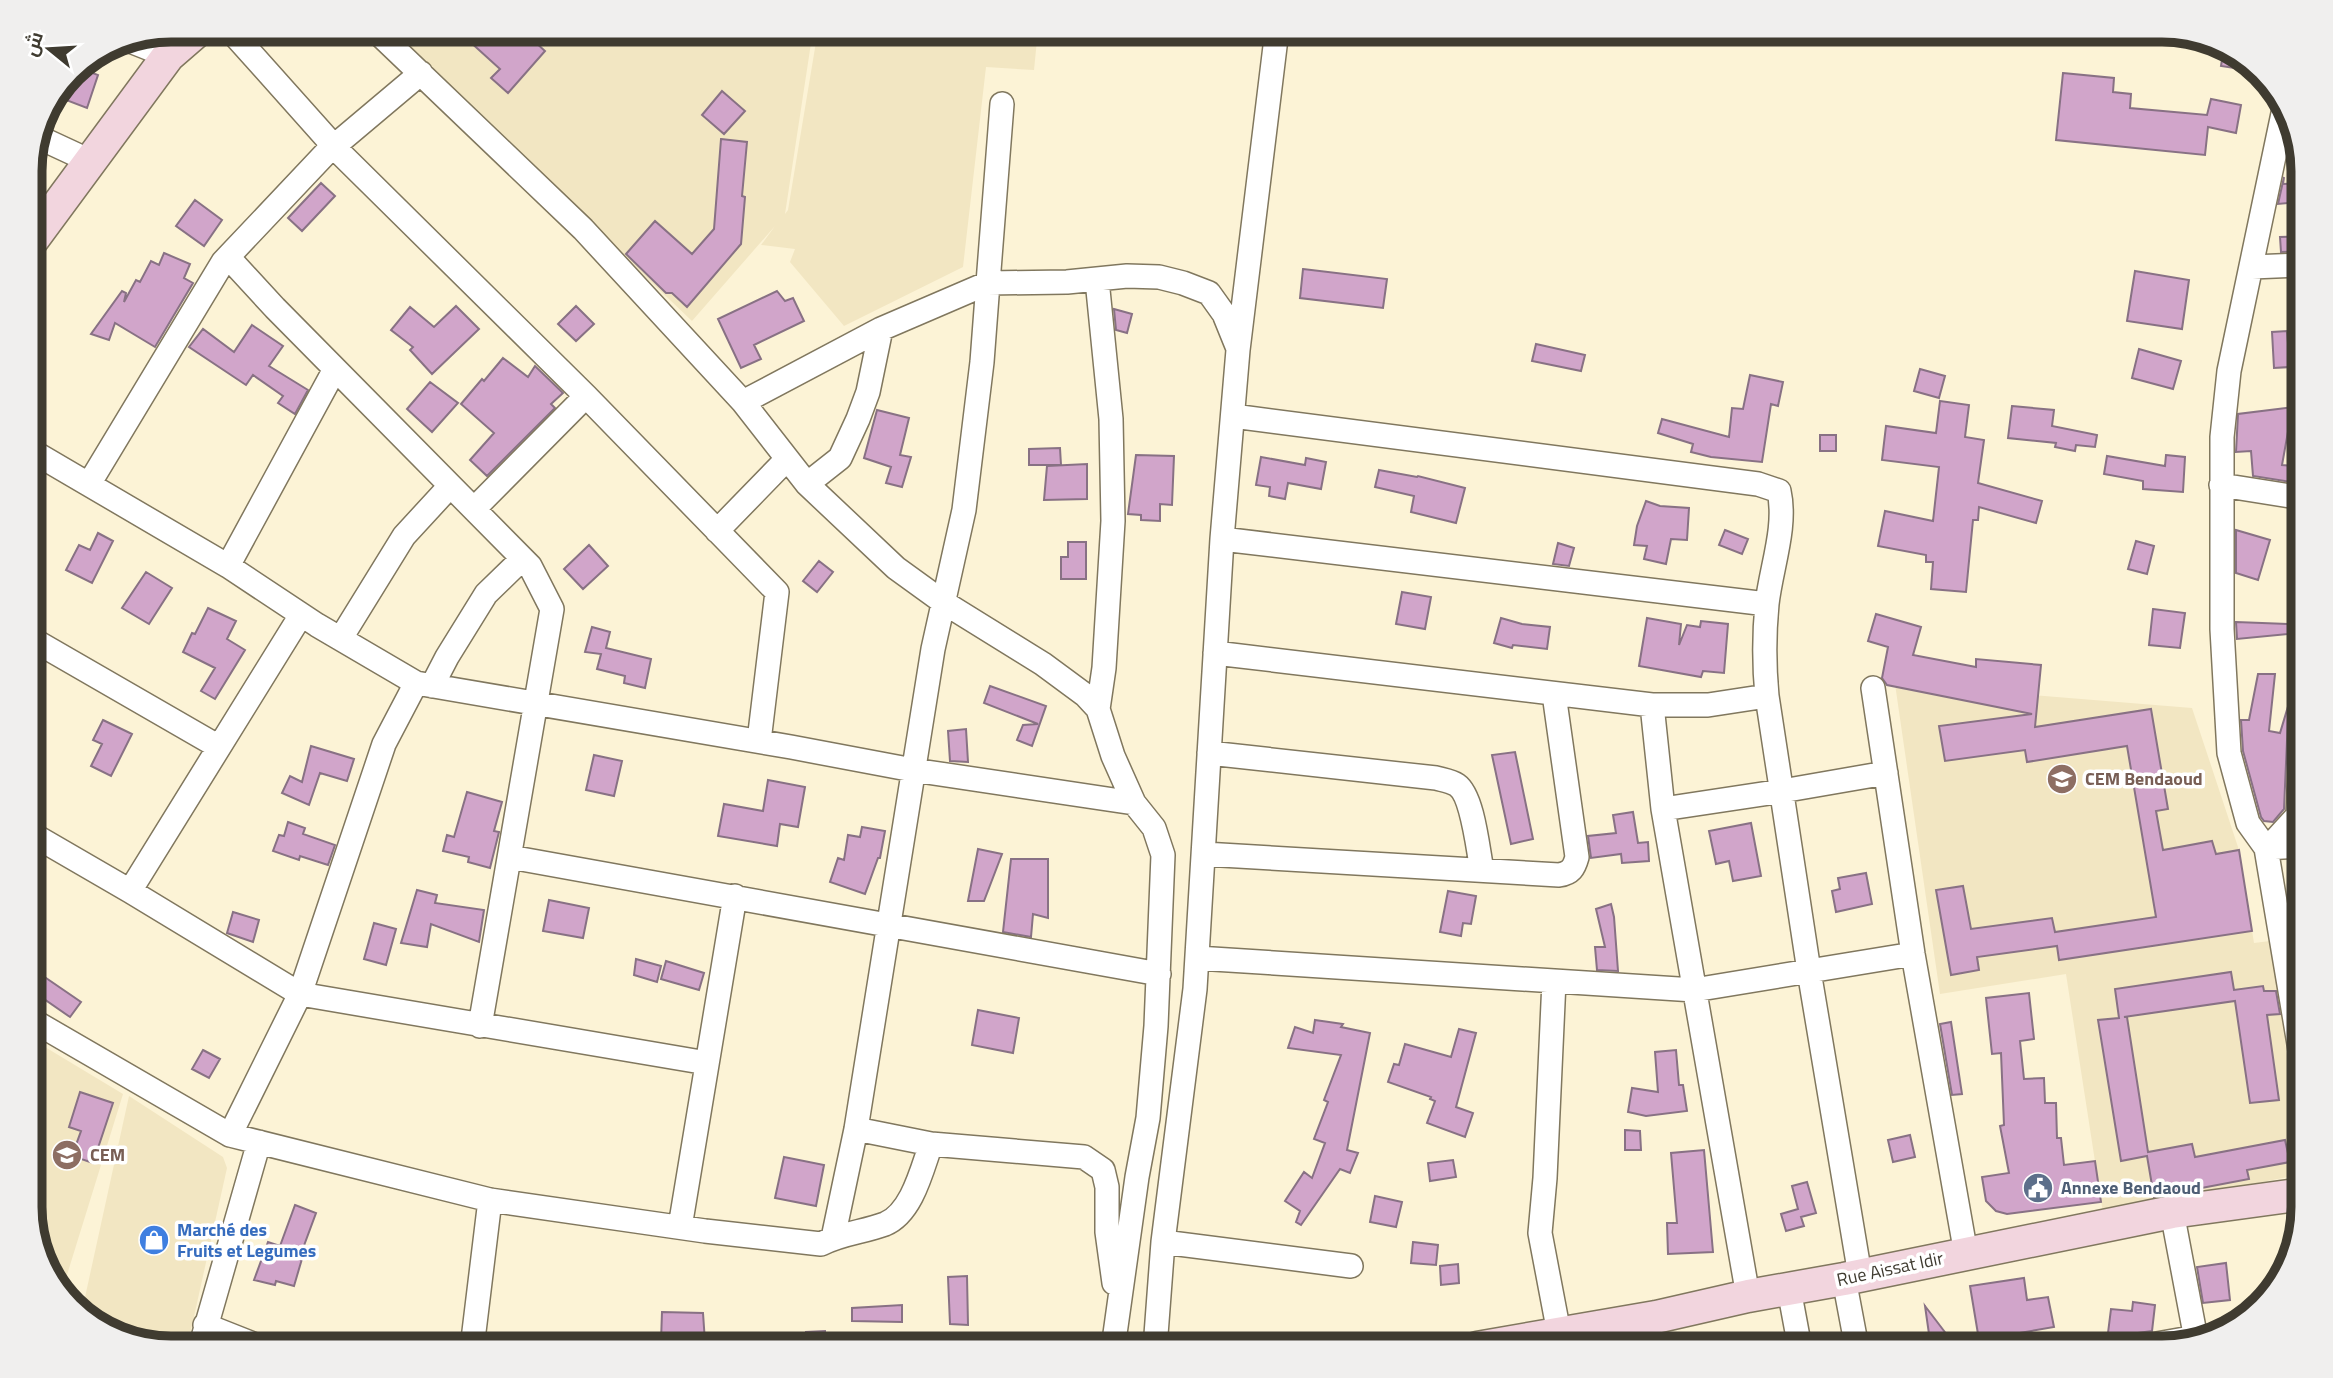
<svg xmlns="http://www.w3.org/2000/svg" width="2333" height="1378" viewBox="0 0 2333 1378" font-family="'Titillium Web',Cairo,sans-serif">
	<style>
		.built { fill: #f2e6c2 }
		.building { fill: #d1a5ca; stroke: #887184; stroke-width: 2 }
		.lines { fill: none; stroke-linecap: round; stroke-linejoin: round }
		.street-casing { stroke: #80775e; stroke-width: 26 }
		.secondary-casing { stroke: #80775e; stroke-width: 35 }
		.street { stroke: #fff; stroke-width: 23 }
		.secondary { stroke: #f2d5de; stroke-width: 32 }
		.labels { text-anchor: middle; stroke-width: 7; stroke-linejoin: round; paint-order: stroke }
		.education-label { font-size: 18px; font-weight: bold; fill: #785e54; stroke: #fff; text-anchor: start }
		.service-label { font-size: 18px; font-weight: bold; fill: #4e5e75; stroke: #fff; text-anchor: start }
		.shop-label { font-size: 18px; font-weight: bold; fill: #366cbe; stroke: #fff; text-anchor: start }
		.street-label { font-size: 18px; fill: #3f3b30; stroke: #fff }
		.rim { fill: none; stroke: #3f3b30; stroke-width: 9 }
	</style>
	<rect width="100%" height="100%" fill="#fcf3d6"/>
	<path class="built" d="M387 30H813L785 214 788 210 818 30H1038L1034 70 986 67 963 267 844 326 790 262 795 249 761 245 775 226 692 321Z
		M1895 684 2192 708 2239 850 2254 943 2270 941 2303 1162V1174L2103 1213 2066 974 1940 994Z
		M30 1038 123 1094 62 1291 49 1278 30 1215Z
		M129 1096 223 1157 227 1168 187 1348H171L100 1329 82 1311Z"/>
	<path class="building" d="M457 30H522L545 51 508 93 491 78 500 69Z
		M2224 47 2233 49 2254 71 2221 66Z
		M77 67 98 75 87 108 66 100Z
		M2063 73 2114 78 2113 92 2131 94 2130 108 2207 115 2211 99 2241 105 2236 133 2208 127 2205 155 2056 140Z
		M722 91 745 111 724 134 702 115Z
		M721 139 747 142 742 196 745 197 741 244 687 307 672 293H666L626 254 655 221 692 254 714 229Z
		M2284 177 2283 184 2299 183 2300 202 2278 204Z
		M321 183 335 196 302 231 288 218Z
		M195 200 222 220 204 246 176 226Z
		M2303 236V251L2281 252 2280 237Z
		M164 253 190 264 184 278 193 283 155 347 115 323 109 340 91 334 122 291 126 293 124 302 136 280 140 282 151 261 159 265Z
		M1303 269 1387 279 1383 308 1300 298Z
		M2135 271 2189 280 2182 329 2127 321Z
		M777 291 785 301 793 298 804 321 754 345 761 359 741 368 718 319Z
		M456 306 479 329 432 374 410 350 413 347 391 330 410 307 434 327Z
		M576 306 594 324 576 341 558 324Z
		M1114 309 1132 314 1127 333 1116 330Z
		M252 325 283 346 269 366 308 390 295 414 278 403 283 396 253 375 246 385 189 347 203 329 234 352Z
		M2287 331 2290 367 2274 368 2272 332Z
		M1536 344 1585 355 1581 371 1532 361Z
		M2139 349 2181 361 2173 389 2132 378Z
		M503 358 528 377 535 366 563 393 551 404 555 408 487 476 470 460 494 433 461 404 482 379 484 381Z
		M1920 369 1945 376 1939 398 1914 391Z
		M1750 375 1783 382 1778 406 1771 404 1762 462 1711 457 1691 452 1693 444 1658 433 1662 419 1729 437 1732 408 1743 409Z
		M430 382 458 403 432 432 407 409Z
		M1940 401 1969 405 1965 437 1984 440 1978 483 2042 501 2036 523 1979 507 1978 520H1973L1966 592 1931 589 1933 562H1926V555L1878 546 1885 511 1933 521 1939 467 1882 460 1886 426 1936 433Z
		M2012 406 2054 410 2052 426 2097 435 2095 447 2076 445 2075 451 2055 447 2056 443 2008 438Z
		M2295 407 2297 425 2289 426 2282 465 2303 467V484L2253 476 2251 451 2236 452 2238 414Z
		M877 410 909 418 900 455 911 457 902 487 886 483 891 467 864 458Z
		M1820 435H1836V451H1820Z
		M1060 448 1061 465H1029V449Z
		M1136 455 1174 456 1172 505 1160 504V521L1141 520V515L1128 514Z
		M2166 455 2185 457 2183 492 2143 489V481L2104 474 2107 456 2165 466Z
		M1261 457 1305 465 1306 458 1326 462 1321 489 1288 483 1285 499 1269 496 1270 487 1256 485Z
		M1087 464V499L1044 500 1047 466Z
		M1379 470 1417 477 1418 476 1465 488 1456 523 1411 512 1414 496 1375 487Z
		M1646 501 1660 506 1689 508 1687 540 1671 539 1666 564 1644 559 1647 546 1634 545 1637 526Z
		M1725 530 1748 539 1742 554 1719 545Z
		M2236 530 2270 540 2258 580 2236 573Z
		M98 533 113 541 92 583 66 570 79 545 90 550Z
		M2136 541 2154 546 2147 574 2128 569Z
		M1068 542H1086V579H1061V557H1068Z
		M1558 543 1574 548 1569 566 1553 564Z
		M589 545 608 566 583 589 564 569Z
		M819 561 833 572 817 592 803 581Z
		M146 572 172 588 149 624 122 608Z
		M1402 592 1431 597 1425 629 1396 624Z
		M208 608 236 621 227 639 245 650 215 699 201 691 215 668 183 652 192 633 195 634Z
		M2153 609 2185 613 2180 648 2149 645Z
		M1876 614 1921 627 1913 655 1976 667V659L2041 665 2035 727 2151 709 2168 809 2156 811 2163 850 2212 841 2216 854 2239 850 2252 931 2059 960 2057 946 1977 957 1979 970 1951 975 1936 890 1963 886 1971 929 2052 918 2055 932 2156 917 2127 746 2027 762 2025 750 1945 761 1939 726 2032 714 1887 685 1882 678 1888 647 1868 641Z
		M1501 618 1522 624 1550 627 1547 649 1513 645 1512 648 1494 643Z
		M1647 618 1681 624 1679 645 1687 625 1700 627 1701 621 1728 624 1724 673 1703 671 1701 677 1639 666Z
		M2236 622 2288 624V634L2237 639Z
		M592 627 610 632 606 648 651 659 645 688 624 683 625 676 597 669 601 654 585 652Z
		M2299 670 2303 671V705L2295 707 2288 718 2284 809 2273 822 2264 821 2261 817 2243 751 2241 720H2249L2258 674H2275L2269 731 2280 733Z
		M990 686 1046 706 1032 746 1017 740 1023 725 1038 724 984 703Z
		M103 720 132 734 111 776 91 766 102 744 93 740Z
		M966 729 968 762 950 761 948 731Z
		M311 746 354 759 347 781 320 773 309 805 282 793 290 776 302 782Z
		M1515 752 1533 839 1511 844 1492 755Z
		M594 755 622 761 614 796 586 790Z
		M768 780 805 787 798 827 780 824 777 846 718 836 724 804 763 811Z
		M467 792 502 802 494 831 499 832 490 868 468 862 469 857 443 851 447 835 454 837Z
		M1633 812 1638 843 1648 842 1649 861 1622 863 1621 854 1591 858 1588 836 1616 833 1613 815Z
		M288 822 305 828 303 834 335 845 328 865 300 856 299 860 273 851 279 835 284 836Z
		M1751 823 1761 876 1733 881 1729 861 1716 864 1709 831Z
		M862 827 885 831 880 858H878L865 894 830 882 838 858 844 860 848 835 860 837Z
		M978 849 1002 854 984 901H968Z
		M1011 859H1048V918L1033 914 1031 937 1003 932Z
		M2303 860V936L2296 937 2288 892 2291 861Z
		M1866 873 1872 904 1836 912 1832 891 1840 889 1838 878Z
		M417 890 437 895 435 903 484 910 479 942 431 924 427 947 401 943Z
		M1448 891 1476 896 1471 924 1463 923 1461 936 1440 932Z
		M549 900 589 908 583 938 543 931Z
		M1611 904 1614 917 1618 971 1597 970 1595 947H1605L1596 909Z
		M233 912 259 920 253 942 227 933Z
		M374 923 396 929 386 965 364 959Z
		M636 959 661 966 657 982 634 975Z
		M666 961 704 973 699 990 661 979Z
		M30 967 81 1002 70 1017 41 997 35 1006 30 1005Z
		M2231 972 2234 990 2263 986 2264 991H2276L2280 1014 2267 1015 2279 1100 2250 1103 2235 1001 2124 1017H2127L2148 1152 2192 1144 2195 1157 2285 1140 2290 1162 2247 1170 2249 1179 2154 1197 2147 1156 2121 1161 2098 1020 2119 1018 2115 989Z
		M2029 993 2034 1039 2020 1041 2024 1079 2044 1078 2045 1103H2056L2057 1138H2061L2064 1165 2095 1161 2101 1202 2007 1214 1996 1211 1986 1201 1982 1177 2009 1173 2000 1126 2004 1125 2001 1053 1992 1054 1986 998Z
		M978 1010 1019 1018 1013 1053 972 1045Z
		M1315 1020 1343 1024 1341 1027 1370 1033 1347 1150 1358 1153 1350 1173 1340 1169 1301 1225 1296 1222 1300 1211 1285 1201 1304 1172 1312 1178 1325 1143 1314 1139 1328 1102 1324 1100 1341 1055 1288 1048 1295 1027 1313 1033Z
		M1951 1022 1962 1094 1952 1095 1940 1024Z
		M1459 1029 1476 1033 1456 1107 1473 1113 1465 1137 1427 1123 1435 1101 1430 1099 1431 1097 1388 1082 1394 1064 1399 1065 1405 1044 1451 1057Z
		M203 1050 220 1059 209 1078 192 1069Z
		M1676 1050 1679 1085H1683L1687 1111 1646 1116 1628 1112 1632 1088 1658 1092 1655 1052Z
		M80 1092 113 1103 93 1163 72 1156 81 1131 69 1127Z
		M1625 1130 1640 1131 1641 1150H1625Z
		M1910 1135 1915 1157 1893 1162 1888 1140Z
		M1704 1150 1713 1252 1668 1254 1667 1223H1677L1671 1153Z
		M784 1157 824 1165 816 1206 775 1198Z
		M1453 1160 1456 1177 1430 1181 1428 1163Z
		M1807 1182 1816 1213 1801 1217 1804 1226 1786 1231 1781 1214 1798 1209 1792 1186Z
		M1375 1196 1402 1202 1396 1227 1370 1222Z
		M295 1205 316 1213 302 1251 304 1252 294 1286 276 1281 275 1285 254 1280 268 1242 280 1246Z
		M1413 1242 1438 1245 1436 1265 1411 1263Z
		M2226 1263 2230 1300 2203 1303 2197 1267Z
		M1458 1264 1459 1283 1441 1285 1440 1266Z
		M967 1276 968 1325 950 1324 948 1277Z
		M2024 1278 2027 1300 2048 1297 2054 1327 1979 1340 1970 1286Z
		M2133 1302 2155 1305 2152 1331 2131 1334 2121 1343 2107 1341 2111 1309 2132 1311Z
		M902 1305V1322L852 1321V1308Z
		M1925 1306 1957 1348H1931Z
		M662 1312 703 1313 705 1342 686 1344V1342L661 1341Z
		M825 1331 826 1348H807L806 1332Z"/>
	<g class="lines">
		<g class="street-casing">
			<path id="street" d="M230 30 339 152 586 396 777 592 759 741
				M375 30 583 229 743 402 881 329 988 283 1002 104
				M125 39 168 56
				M2285 104 2229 371 2222 437V629L2229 753 2248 823 2266 848 2303 1068
				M36 136 92 162
				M228 257 275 308 530 566 552 609 480 1026
				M2252 267 2303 265
				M1097 280 1111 419 1113 521 1104 668 1098 709
				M743 402 807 484 896 568 943 602 1043 664 1085 695 1098 709 1113 756 1134 803 1154 828 1163 855 1156 1026 1148 1118 1137 1177 1113 1348
				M1233 416 1758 484 1779 491C1787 527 1771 568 1767 604 1764 635 1764 665 1767 696L1809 971 1860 1275
				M30 450 228 566 317 625 416 683 791 747 913 770 1134 803
				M89 484 223 262 326 153 421 73
				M807 484 840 458 858 419 868 392 881 329
				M2221 485 2303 498
				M474 509 586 396
				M717 531 787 459
				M1222 539 1767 604
				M228 566 335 369
				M30 638 219 747
				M341 638 404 536 450 486
				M1215 653 1652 705H1708L1767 696
				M432 686 447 657 486 594 522 559
				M1873 688 1913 954 1966 1254
				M1652 705 1663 809 1748 1296
				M1209 753 1436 778C1443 780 1451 781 1457 785 1473 796 1478 851 1482 870
				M1663 809 1782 791 1886 773
				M30 833 130 891 300 994 707 1063
				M2266 848 2303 846
				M2268 848 2298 815 2302 719
				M1204 854 1559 875C1571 873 1574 868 1577 857L1554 694
				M510 857 1159 974
				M130 891 301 615
				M1197 958 1694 990 1913 954
				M1554 981 1545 1178 1540 1233 1559 1333
				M30 1019 230 1135 490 1200 705 1231 821 1244C842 1233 864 1232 885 1224 912 1213 922 1169 931 1144
				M856 1129 931 1144 1084 1157 1103 1170 1107 1187V1232L1114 1283
				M230 1135 300 994 384 744 416 683
				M2172 1212 2196 1339
				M680 1227 735 896
				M833 1238 856 1129 933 649 964 510 982 362 988 283 1067 282 1127 276 1159 277 1183 283 1209 293 1224 314 1237 346
				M1163 1242 1351 1266
				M1844 1279 1857 1348
				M1789 1289 1800 1348
				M205 1325 263 1348
				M200 1348 259 1142
				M472 1348 490 1200
				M1155 1348 1163 1242 1195 989 1222 539 1238 350 1277 30
				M1644 1348V1319
				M2134 1348 2196 1337"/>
		</g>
		<g class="secondary-casing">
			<path id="secondary" d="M30 243 168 56 198 30
				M1477 1348 1656 1317 1748 1296 1844 1279 2172 1212 2303 1194"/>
		</g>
		<use href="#street" class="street"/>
		<use href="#secondary" class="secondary"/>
	</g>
	<defs>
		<g id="school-disc" transform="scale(1.575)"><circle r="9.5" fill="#8d6e63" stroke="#fff"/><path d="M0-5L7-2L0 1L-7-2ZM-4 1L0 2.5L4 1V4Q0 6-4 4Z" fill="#fff"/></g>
		<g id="civic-disc" transform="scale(1.575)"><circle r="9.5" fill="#5c6f8a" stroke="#fff"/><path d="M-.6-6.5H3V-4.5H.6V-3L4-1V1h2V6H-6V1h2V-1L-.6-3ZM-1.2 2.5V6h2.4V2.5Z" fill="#fff"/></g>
		<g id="shop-disc" transform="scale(1.575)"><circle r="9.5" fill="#3f7fe0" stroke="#fff"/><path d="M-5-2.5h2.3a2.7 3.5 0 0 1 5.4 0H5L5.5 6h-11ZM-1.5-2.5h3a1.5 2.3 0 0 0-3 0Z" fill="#fff"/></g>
	</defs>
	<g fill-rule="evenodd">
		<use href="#school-disc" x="2062" y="779"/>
		<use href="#school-disc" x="67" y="1155"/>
		<use href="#civic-disc" x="2038" y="1188"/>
		<use href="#shop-disc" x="154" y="1240"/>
	</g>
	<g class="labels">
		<g class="education-label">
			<text x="2085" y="785">CEM Bendaoud</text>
			<text x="90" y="1161">CEM</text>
		</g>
		<g class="service-label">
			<text x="2061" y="1194">Annexe Bendaoud</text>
		</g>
		<g class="shop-label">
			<text x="177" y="1236">Marché des<tspan x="177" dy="21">Fruits et Legumes</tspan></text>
		</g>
		<g class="street-label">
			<text transform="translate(1890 1269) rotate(-12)" y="6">Rue Aissat Idir</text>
		</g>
	</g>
	<path d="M0 0H2333V1378H0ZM171 42H2162A129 129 0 0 1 2291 171V1207A129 129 0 0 1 2162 1336H171A129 129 0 0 1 42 1207V171A129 129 0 0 1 171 42Z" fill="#f0efee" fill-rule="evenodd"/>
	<path class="rim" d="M171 42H2162A129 129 0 0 1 2291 171V1207A129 129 0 0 1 2162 1336H171A129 129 0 0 1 42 1207V171A129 129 0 0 1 171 42Z"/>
	<g transform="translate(49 49) rotate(288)" stroke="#ffffff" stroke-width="5" paint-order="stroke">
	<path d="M0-5L12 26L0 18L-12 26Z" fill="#3f3b30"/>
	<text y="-10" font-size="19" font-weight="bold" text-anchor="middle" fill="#3f3b30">ش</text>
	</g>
</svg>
